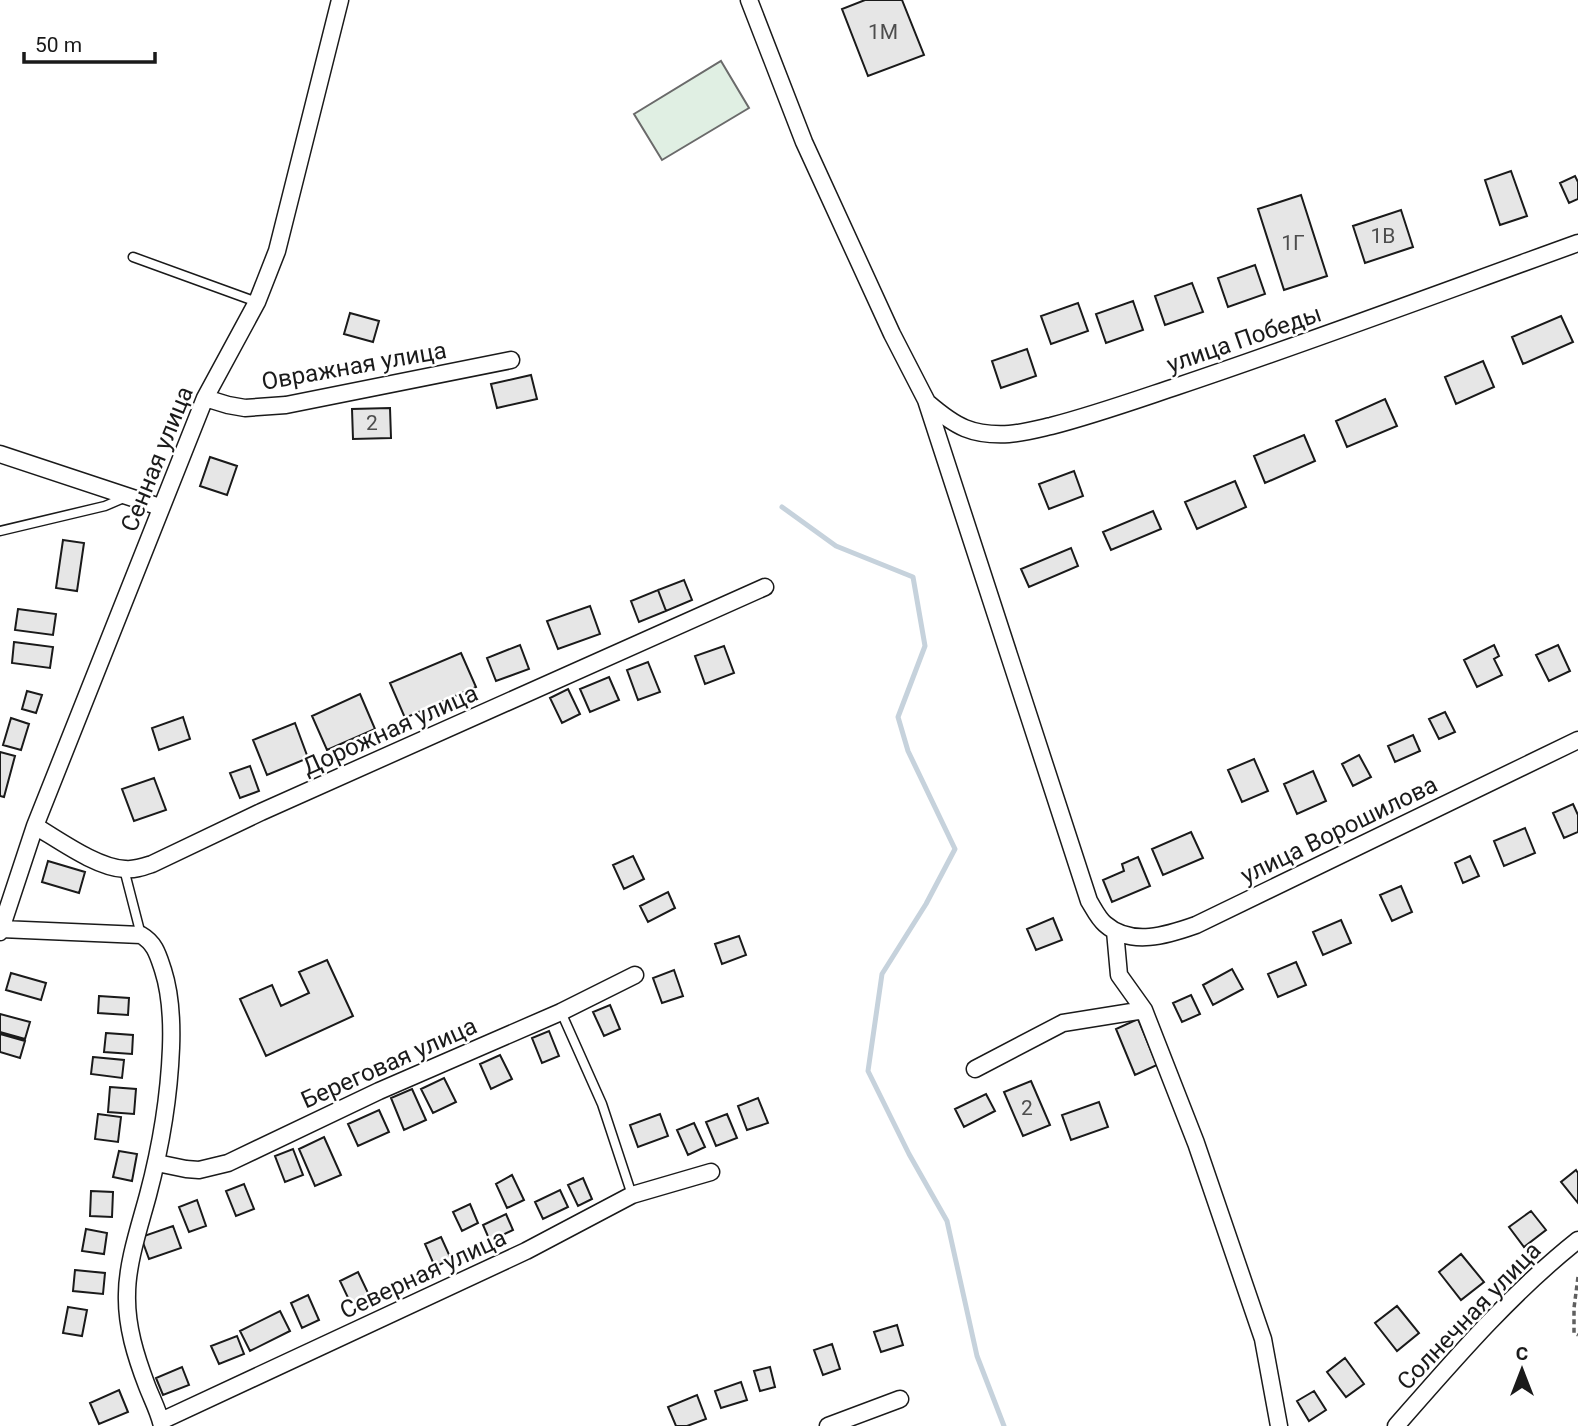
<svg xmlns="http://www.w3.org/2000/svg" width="1578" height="1426" viewBox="0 0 1578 1426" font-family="Roboto,sans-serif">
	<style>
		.green { fill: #e0efe3; stroke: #6a6a6a; stroke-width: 2 }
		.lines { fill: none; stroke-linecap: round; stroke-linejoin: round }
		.stream { stroke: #c6d2dc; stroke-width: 5 }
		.building { fill: #e6e6e6; stroke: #1a1a1a; stroke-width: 2 }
		.service-casing { stroke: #1a1a1a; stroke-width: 11 }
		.minor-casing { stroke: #1a1a1a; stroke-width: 19 }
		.path { stroke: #5f5f5f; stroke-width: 3.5; stroke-dasharray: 5 3.5; stroke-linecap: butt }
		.service { stroke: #fff; stroke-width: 8 }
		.minor { stroke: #fff; stroke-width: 16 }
		.labels { text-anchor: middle; stroke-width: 5; stroke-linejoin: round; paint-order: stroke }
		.number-label { font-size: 21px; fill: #4d4d4d }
		.street-label { font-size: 24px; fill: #1a1a1a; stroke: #fff }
	</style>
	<rect width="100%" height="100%" fill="#fff"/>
	<path class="green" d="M721 61 749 108 662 160 634 114Z"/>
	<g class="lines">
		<path class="stream" d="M782 507 836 546 913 577 925 646 898 717 908 751 955 849 926 904 882 974 868 1071 909 1154 947 1221 977 1356 1004 1426"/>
	</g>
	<path class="building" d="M865 0H902L924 55 868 76 842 9Z
		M1511 171 1527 216 1500 225 1485 180Z
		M1575 176 1578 182V199L1569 203 1560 183Z
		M1301 195 1327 276 1284 290 1258 209Z
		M1401 210 1413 247 1365 263 1353 226Z
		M1255 265 1265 294 1228 307 1218 278Z
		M1192 283 1203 312 1165 325 1155 296Z
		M1133 301 1143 330 1106 343 1096 314Z
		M1078 303 1088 331 1051 344 1041 316Z
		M350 313 379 321 373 342 344 334Z
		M1561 316 1573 342 1523 364 1512 337Z
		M1027 349 1036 376 1001 388 992 361Z
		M1483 361 1494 387 1456 404 1445 377Z
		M531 375 537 399 497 408 491 384Z
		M1385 399 1397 426 1347 447 1336 421Z
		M390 408 391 438 353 439 352 409Z
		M1304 435 1315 461 1265 483 1254 456Z
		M210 457 237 466 227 495 200 486Z
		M1074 471 1083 496 1049 509 1039 484Z
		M1235 481 1246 507 1197 529 1185 502Z
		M1153 511 1161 529 1111 550 1103 532Z
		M63 540 84 543 77 591 56 588Z
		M1071 548 1078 566 1029 587 1021 569Z
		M684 580 692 600 666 611 658 590Z
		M658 590 666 611 639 622 631 601Z
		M590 606 600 634 558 649 547 621Z
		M18 609 56 614 53 635 15 630Z
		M14 642 53 647 50 668 12 663Z
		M520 645 529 669 496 681 487 658Z
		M1494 645 1499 656 1494 659 1502 675 1477 687 1464 660Z
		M1558 645 1570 671 1549 681 1536 655Z
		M724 646 734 673 705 684 695 656Z
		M461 653 476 687 405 718 390 683Z
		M648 662 660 692 638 700 627 670Z
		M609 677 619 700 590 712 580 689Z
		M568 689 580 714 562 723 550 698Z
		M27 691 42 695 36 713 22 709Z
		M360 694 375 729 327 750 312 716Z
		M1445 712 1455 732 1439 739 1429 719Z
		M183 717 190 739 159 750 152 728Z
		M11 718 29 724 21 750 3 745Z
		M295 723 308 758 267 775 253 740Z
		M1413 735 1420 751 1395 762 1388 746Z
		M0 752 15 756 4 797 0 796Z
		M1359 755 1371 777 1353 786 1342 764Z
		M1254 759 1268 791 1242 802 1228 770Z
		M250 766 259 791 240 798 230 773Z
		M1313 771 1326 801 1297 814 1284 784Z
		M154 778 166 810 134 821 122 789Z
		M1573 804 1578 815V832L1564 838 1553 813Z
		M1525 828 1535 853 1504 866 1494 841Z
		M1191 832 1203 858 1163 875 1152 849Z
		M633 856 644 879 624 889 613 865Z
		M1470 856 1479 876 1463 883 1455 863Z
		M1138 857 1150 886 1112 902 1103 880 1124 871 1122 864Z
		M48 861 85 872 79 893 42 882Z
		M1401 886 1412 912 1392 921 1380 895Z
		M668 892 675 908 648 922 640 906Z
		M1053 918 1062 940 1036 950 1027 929Z
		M1341 920 1351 943 1323 955 1313 932Z
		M739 936 746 955 722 964 715 944Z
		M327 960 353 1016 266 1056 240 999 272 985 281 1006 309 993 299 972Z
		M1296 962 1306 985 1278 997 1268 974Z
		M1232 969 1243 989 1213 1005 1203 985Z
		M674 970 683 996 662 1003 653 978Z
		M11 973 46 983 41 1000 6 990Z
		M1191 995 1200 1014 1182 1022 1173 1003Z
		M99 996 129 998 128 1015 98 1013Z
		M610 1005 620 1029 604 1036 593 1012Z
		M0 1014 30 1022 25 1039 0 1032Z
		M1138 1019 1157 1065 1135 1075 1116 1029Z
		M549 1031 559 1056 542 1063 532 1038Z
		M106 1033 133 1035 132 1054 104 1052Z
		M0 1034 25 1041 20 1058 0 1052Z
		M500 1055 512 1079 491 1089 480 1064Z
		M93 1057 124 1060 122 1078 91 1074Z
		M444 1078 456 1102 433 1113 421 1089Z
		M1031 1081 1050 1125 1023 1136 1004 1092Z
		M110 1087 136 1089 134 1114 108 1112Z
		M412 1089 426 1120 404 1130 391 1098Z
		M986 1094 995 1111 964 1127 955 1109Z
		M758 1098 768 1123 747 1130 738 1106Z
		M1099 1102 1108 1127 1071 1140 1062 1115Z
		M379 1110 389 1132 358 1146 348 1124Z
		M98 1114 121 1117 118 1142 95 1139Z
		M660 1114 668 1136 638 1147 630 1125Z
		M727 1114 737 1138 716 1146 706 1122Z
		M694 1123 705 1147 688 1155 677 1130Z
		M324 1137 341 1175 315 1186 299 1149Z
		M293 1149 303 1175 285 1182 275 1156Z
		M119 1151 137 1154 132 1181 113 1177Z
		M1576 1170 1578 1173V1203L1561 1182Z
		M512 1175 524 1200 507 1208 496 1184Z
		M583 1178 592 1199 578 1206 568 1185Z
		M244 1184 254 1209 236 1216 226 1191Z
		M560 1190 568 1207 543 1219 535 1202Z
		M91 1191 113 1192 112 1217 90 1216Z
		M197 1200 206 1226 189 1232 179 1207Z
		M470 1204 478 1223 462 1231 453 1212Z
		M1531 1211 1546 1230 1524 1247 1509 1227Z
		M506 1214 513 1230 490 1241 483 1225Z
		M173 1226 181 1248 149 1259 141 1237Z
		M86 1229 107 1233 104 1254 82 1251Z
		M441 1237 451 1259 435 1267 425 1244Z
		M1461 1254 1484 1282 1461 1300 1439 1272Z
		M75 1270 105 1273 103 1294 73 1291Z
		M358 1272 369 1295 351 1304 340 1281Z
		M308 1295 319 1320 302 1328 291 1303Z
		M1397 1306 1419 1333 1397 1351 1375 1323Z
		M68 1307 87 1310 82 1336 63 1333Z
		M280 1311 290 1331 250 1351 240 1331Z
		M897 1325 903 1345 881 1352 874 1332Z
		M237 1336 244 1354 219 1364 211 1346Z
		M832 1344 840 1369 823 1375 814 1350Z
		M1345 1358 1364 1384 1346 1397 1327 1372Z
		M182 1367 189 1385 163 1395 156 1378Z
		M770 1367 775 1387 760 1391 754 1371Z
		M741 1382 747 1400 721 1408 715 1391Z
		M119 1390 128 1412 99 1424 90 1403Z
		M1314 1391 1326 1410 1309 1421 1297 1401Z
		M697 1395 706 1419 687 1426H676L668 1407Z"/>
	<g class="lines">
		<g class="service-casing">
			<path id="service" d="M133 257 257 302
				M0 531 105 506 126 497
				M124 869 141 935
				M561 1012 602 1104 632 1195"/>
		</g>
		<g class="minor-casing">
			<path id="minor" d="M749 0 804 142 892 334 926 400 1089 901C1094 909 1098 918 1105 924 1131 947 1168 935 1196 925L1578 740
				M205 398 228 405 245 408 286 405 511 360
				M928 403C956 427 972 436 1009 434 1023 433 1038 429 1051 426 1094 415 1136 400 1178 386 1312 341 1445 291 1578 243
				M0 454 160 507
				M35 826C59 840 97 868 125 869 135 870 143 867 152 864L261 812 765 587
				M1 929 141 935C155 943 158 955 163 970 171 995 172 1022 171 1048 169 1099 161 1146 148 1195 140 1225 127 1263 127 1294 126 1326 136 1357 147 1386 152 1399 159 1412 162 1426
				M1115 931 1119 975 1144 1010 1196 1143 1263 1339 1279 1426
				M0 932 35 826 205 398 257 302 277 251 340 0
				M975 1069 1063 1023 1144 1010
				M157 1163 186 1169 199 1170 228 1163 379 1091 561 1012 635 975
				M161 1421 526 1251 632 1195 711 1172
				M828 1426 900 1399
				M1396 1426C1453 1361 1510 1294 1578 1240"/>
		</g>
		<path class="path" d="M1578 1277 1574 1308V1333L1578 1335"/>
		<use href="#service" class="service"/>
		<use href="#minor" class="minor"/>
	</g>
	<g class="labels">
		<g class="number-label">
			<text x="883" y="39">1М</text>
			<text x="1383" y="243">1В</text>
			<text x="1293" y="250">1Г</text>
			<text x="372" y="430">2</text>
			<text x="1027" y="1115">2</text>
		</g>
		<g class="street-label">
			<text transform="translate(1244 339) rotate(-19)" y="8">улица Победы</text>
			<text transform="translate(354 366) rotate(-10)" y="8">Овражная улица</text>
			<text transform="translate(157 459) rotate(-68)" y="8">Сенная улица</text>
			<text transform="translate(390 730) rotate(-24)" y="8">Дорожная улица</text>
			<text transform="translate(1339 830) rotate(-26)" y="8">улица Ворошилова</text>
			<text transform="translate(389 1063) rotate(-24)" y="8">Береговая улица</text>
			<text transform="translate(423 1274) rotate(-25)" y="8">Северная улица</text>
			<text transform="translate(1469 1316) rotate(-46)" y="8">Солнечная улица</text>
		</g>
	</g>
	<g transform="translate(1522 1370)" stroke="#ffffff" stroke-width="5" paint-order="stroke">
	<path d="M0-5L12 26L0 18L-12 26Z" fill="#1a1a1a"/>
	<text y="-10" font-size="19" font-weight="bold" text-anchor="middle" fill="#1a1a1a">С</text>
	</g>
	<path d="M24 52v10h131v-10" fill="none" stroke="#1a1a1a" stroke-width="3.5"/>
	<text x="35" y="52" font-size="21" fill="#1a1a1a" stroke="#ffffff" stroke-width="5" paint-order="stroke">50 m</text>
</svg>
